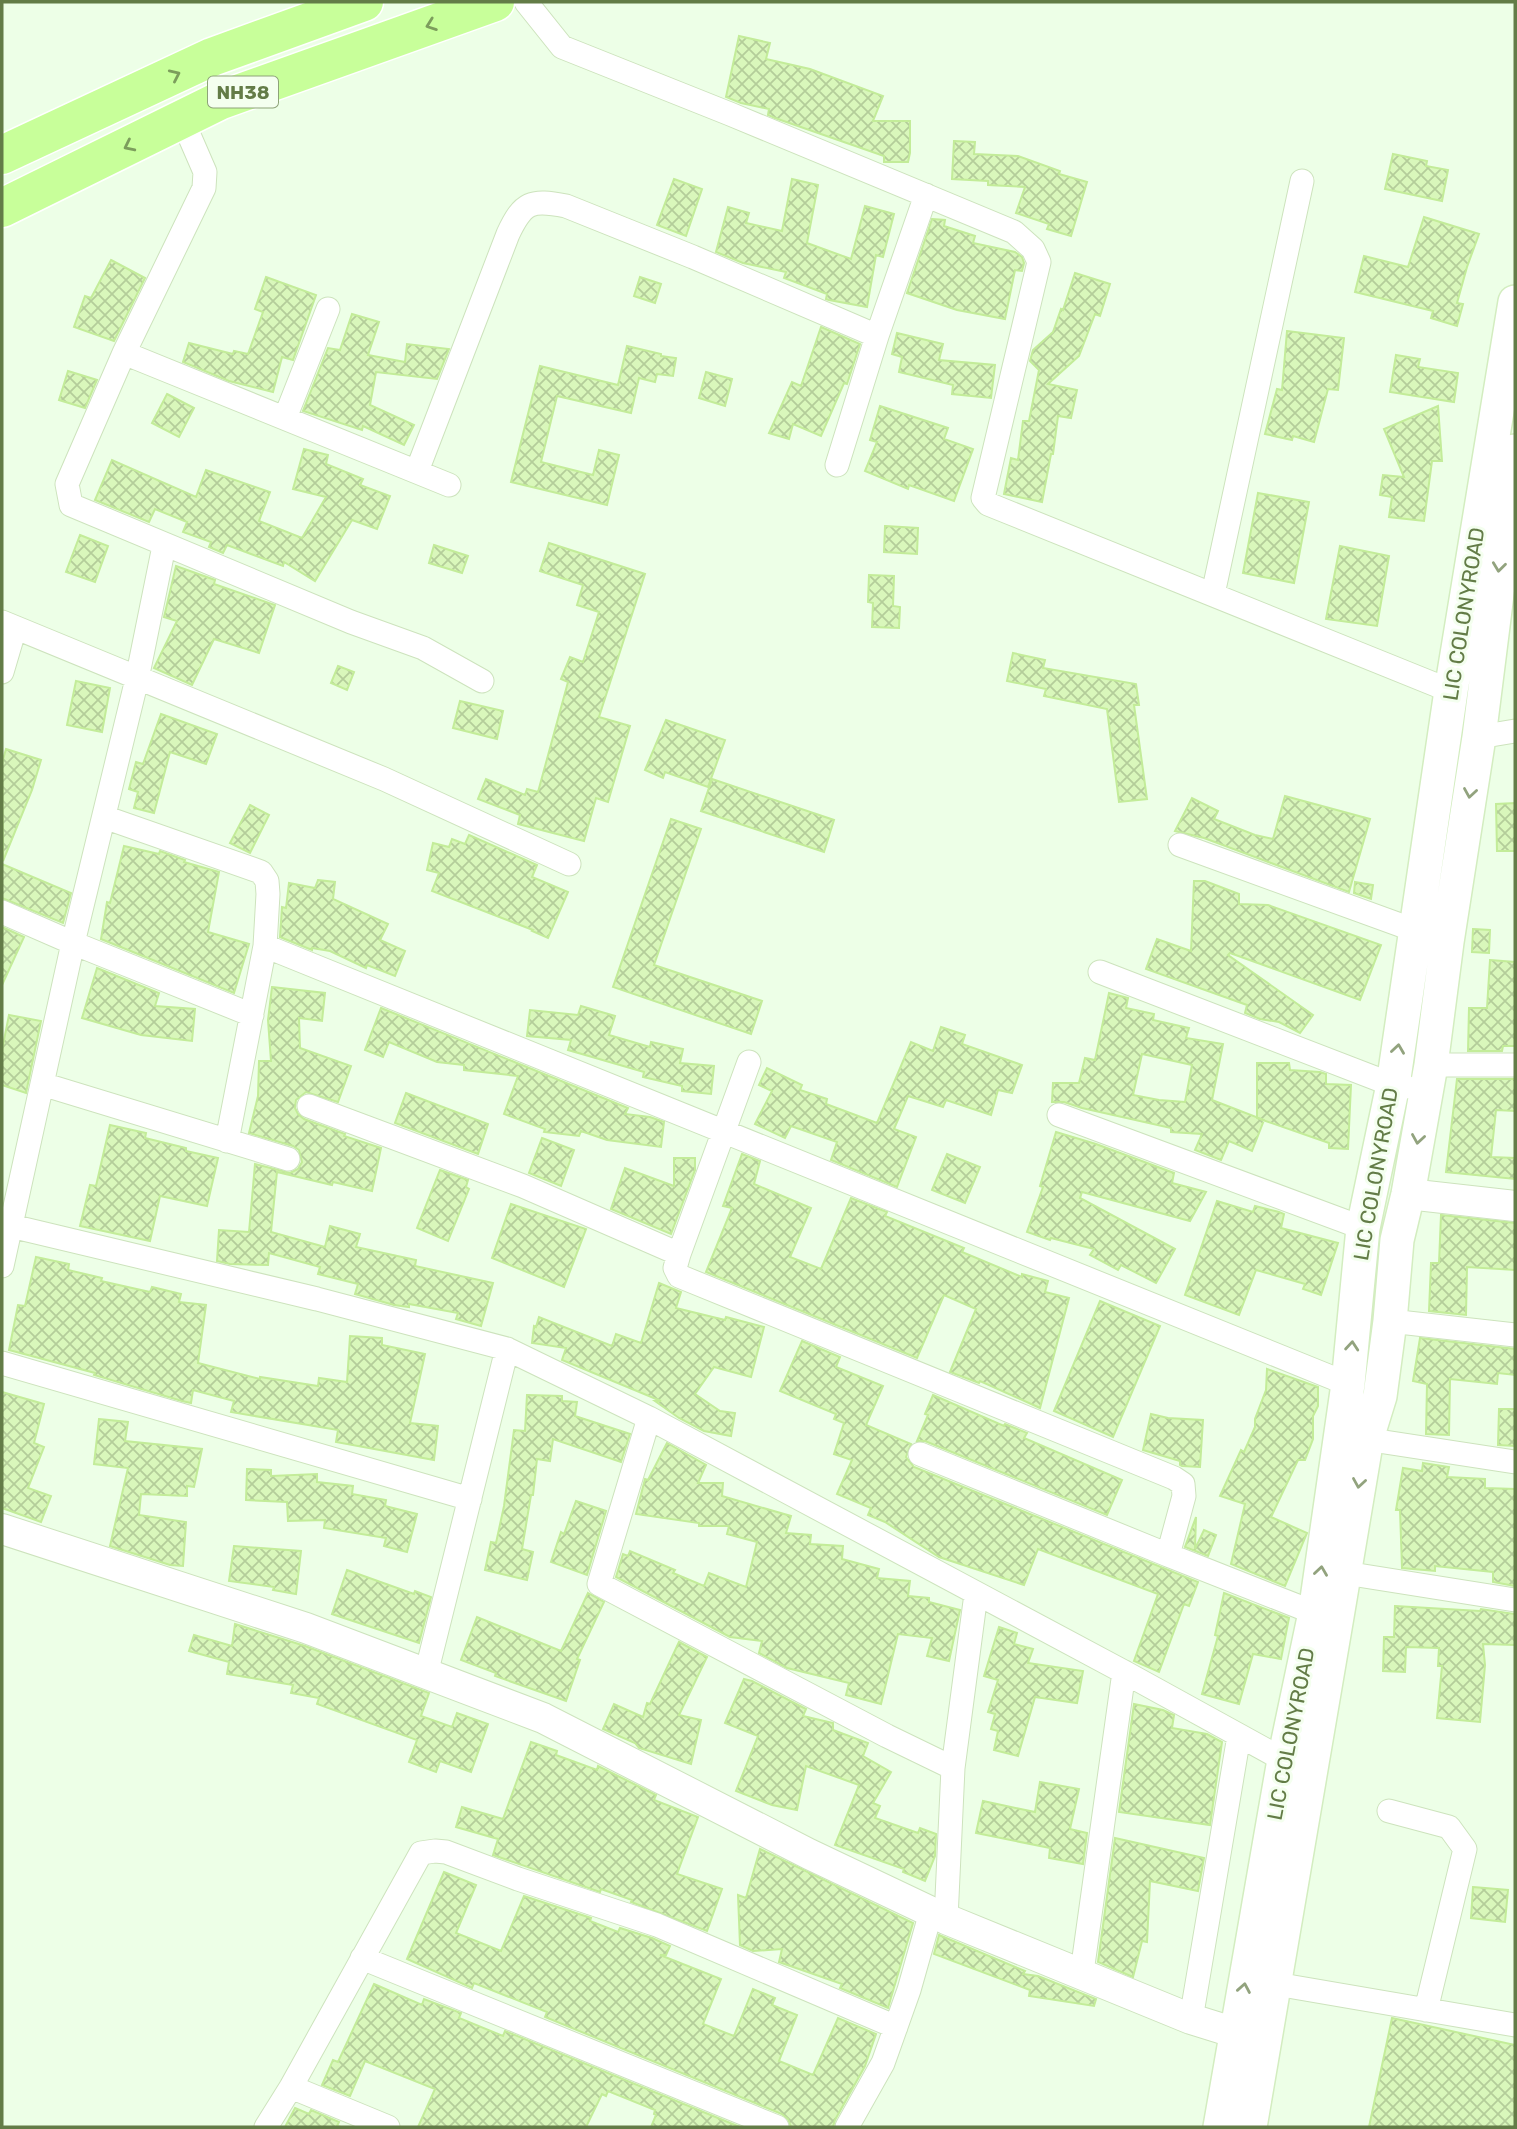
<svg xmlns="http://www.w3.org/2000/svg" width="1517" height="2129" viewBox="0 0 1517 2129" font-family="Rubik,sans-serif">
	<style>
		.building { fill: url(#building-cross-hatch); stroke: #c3ec99; stroke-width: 2; fill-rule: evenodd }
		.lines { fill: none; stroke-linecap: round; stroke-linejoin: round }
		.minor-casing { stroke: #cde3bd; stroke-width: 25 }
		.tertiary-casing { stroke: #cde3bd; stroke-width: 32 }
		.secondary-casing { stroke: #d3edc0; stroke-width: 36 }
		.trunk-casing { stroke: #fff; stroke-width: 41 }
		.minor { stroke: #fff; stroke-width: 23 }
		.tertiary { stroke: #fff; stroke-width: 30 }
		.secondary { stroke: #fff; stroke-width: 33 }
		.trunk { stroke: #c8ff9a; stroke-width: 38 }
		.oneway { stroke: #7c9d5c }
		.oneway2 { stroke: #92a37e }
		.labels { text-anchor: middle; stroke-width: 6; stroke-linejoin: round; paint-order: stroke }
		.shield { fill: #f4ffef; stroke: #8ea379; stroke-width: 2 }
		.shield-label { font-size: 19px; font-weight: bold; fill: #637c47 }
		.street-label { font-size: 21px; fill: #637c47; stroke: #f4ffef }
	</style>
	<defs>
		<pattern id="building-cross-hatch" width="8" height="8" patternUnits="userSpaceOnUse" patternTransform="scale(1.75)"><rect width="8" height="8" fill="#d9f7bb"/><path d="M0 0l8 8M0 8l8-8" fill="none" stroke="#b4cd9a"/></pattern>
	</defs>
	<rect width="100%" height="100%" fill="#edffe7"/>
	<path class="building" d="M739 36 770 43 766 59 810 69 883 96 873 121H910V153L908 162H884V156L775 118 768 115 769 109 741 103 726 97Z
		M954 141 975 142 974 154 1018 156 1060 171 1059 174 1087 182 1071 236 1047 229 1049 224 1016 213 1025 187 988 185V181L952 179Z
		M1393 154 1427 161 1426 166 1448 170 1442 201 1385 189Z
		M674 179 702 189 686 236 657 225Z
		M792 179 818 185 807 243 851 259 865 206 894 214 883 257 876 255 867 307 829 300 826 299 827 294 784 278 786 272 743 263 716 252 728 207 749 213 746 223 782 231Z
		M1424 217 1479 234 1467 267 1457 303 1463 304 1457 326 1431 318 1433 311 1355 292 1364 256 1408 267Z
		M932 219 945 220 944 226 975 236 973 243 1015 252 1022 257 1024 263 1022 271 1015 270 1005 319 957 310 907 293Z
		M111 260 145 278 114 341 74 327 85 296 91 298Z
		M1075 273 1110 284 1100 316 1095 314 1079 356 1048 384 1077 390 1071 418 1058 416 1053 454H1051L1042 502 1004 494 1011 458 1018 460 1023 421H1029L1039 370 1030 361 1033 350 1053 332 1061 309 1063 310Z
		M266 277 316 295 293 360 282 357 273 392 229 381 183 362 189 343 233 354 234 351 248 354 263 312 255 309Z
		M640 277 661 284 655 303 634 296Z
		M352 314 379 322 368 355 405 362 407 344 449 349 437 379 376 372 370 405 414 425 404 445 363 426 362 430 303 411 328 348 340 350Z
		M821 327 860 344 847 384 844 383 821 436 793 424 789 439 769 433 792 382 801 386Z
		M1287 331 1344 338 1338 390 1328 389 1314 442 1293 436 1292 440 1265 434 1277 389 1282 390Z
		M897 333 943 344 939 360 995 365 991 398 952 394 953 385 899 372 902 357 892 354Z
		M627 346 661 354V356L676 358 673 376 657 374 655 382 639 378 631 413 557 396 541 462 593 475 599 450 619 455 607 505 511 482 540 366 618 385Z
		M1396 355 1420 359 1418 367 1458 373 1454 402 1390 392Z
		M68 371 97 380 85 408 59 400Z
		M706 372 732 379 725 406 699 398Z
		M167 394 194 408 179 437 152 423Z
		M880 406 948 428 944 439 973 449 954 501 909 485 908 489 865 471 877 442 870 440Z
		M1438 406 1442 461H1432L1424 521 1389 517 1392 497 1380 495 1383 475 1404 477 1384 429Z
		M304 449 328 455 326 464 363 479 360 485 390 496 377 529 352 520 315 581 284 562 283 566 227 545 223 553 209 547 211 542 183 532 187 522 155 509 149 522 95 500 112 460 196 497 206 470 270 492 259 521 302 538 326 497 293 489Z
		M1258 493 1309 502 1294 583 1243 573Z
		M885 526 918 528 917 554 884 552Z
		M80 535 108 546 95 582 66 572Z
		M549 543 645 574 599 717 630 726 608 802 596 798 584 841 518 824 520 815 478 799 486 779 525 795 527 789 538 792 568 682 561 679 570 657 583 662 599 612 577 605 583 585 540 571Z
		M434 545 468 556 462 573 429 563Z
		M1340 546 1389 556 1377 626 1326 619Z
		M176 566 215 580 214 584 275 605 259 653 214 639 192 685 154 668 177 621 164 617Z
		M869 575 894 576 893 606 900 607 899 628 872 627 873 603 868 602Z
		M1013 653 1045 660 1043 668 1136 684 1139 705H1134L1147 799 1119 802 1107 709 1044 696 1046 689 1007 681Z
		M338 666 354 672 347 690 331 683Z
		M76 681 110 688 102 732 67 725Z
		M460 701 503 711 497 739 453 728Z
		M161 714 217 734 206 764 170 752 154 813 134 808 138 792 129 789 136 762 143 764Z
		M666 720 725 740 708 787 665 772 663 778 645 770Z
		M6 749 41 760 32 790 3 861 2 763Z
		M712 779 834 820 824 852 701 811Z
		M1285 796 1370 819 1349 892 1204 838 1175 831 1192 798 1218 811 1214 819 1255 835 1273 839Z
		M1515 803V851H1497L1496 804Z
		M250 805 269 815 250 853 230 843Z
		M671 819 701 829 654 965 762 1001 751 1034 613 987Z
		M469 835 537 865 532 877 568 892 548 938 532 931 533 930 432 891 439 873 427 870 433 843 449 847 452 839 465 844Z
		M124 846 159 854 160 851 185 860 184 862 219 872 208 932 249 944 234 993 101 939 107 902 110 903Z
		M2 864 71 893 63 923 2 898Z
		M318 880 335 882 333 899 388 924 380 940 405 951 395 976 367 965 366 968 330 951 312 948V950L280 937 282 907 286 908 289 883 315 888Z
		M1194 881H1205L1239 894V904L1268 905 1381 945 1360 1000 1230 953 1228 955 1313 1015 1300 1033 1279 1022 1260 1019 1245 1013 1247 1005 1146 969 1157 939 1191 951Z
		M1355 882 1373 885 1371 899 1354 893Z
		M2 927 24 937 2 985Z
		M1473 929 1490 930 1489 953 1472 952Z
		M1490 960 1515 962V1046H1503L1502 1051H1468L1469 1008H1487Z
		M97 968 159 993 155 1006 195 1009 192 1041 141 1035 82 1018Z
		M272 987 325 993 322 1021 299 1018 300 1048 351 1066 338 1102 306 1092 296 1100 295 1108 298 1114 304 1119 345 1134 344 1136 381 1148 372 1191 333 1182 332 1185 277 1172 271 1232 325 1247 330 1226 360 1234 356 1247 416 1260 415 1266 493 1283 481 1326 456 1319 458 1313 409 1304V1307L394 1305 355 1294 358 1284 318 1274 320 1267 269 1253 268 1265 230 1264 217 1261 219 1230 249 1232 255 1164 290 1173 298 1169 302 1162 299 1150 293 1146 249 1133 258 1096 259 1061H271L268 1020Z
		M1109 993 1128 998 1126 1008 1154 1014 1153 1020 1189 1028 1186 1038 1223 1044 1212 1100 1264 1120 1252 1151 1229 1141 1221 1160 1195 1150 1202 1134 1171 1132V1128L1082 1108 1064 1102H1052L1053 1083H1079L1085 1058 1095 1060ZM1142 1054 1192 1065 1185 1102 1159 1100 1133 1095Z
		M581 1006 615 1016 609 1035 650 1047 651 1042 683 1049 680 1063 714 1066 711 1094 682 1091V1086L643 1077 644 1072 568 1050 571 1040 527 1036 530 1010 578 1015Z
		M381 1008 628 1108 625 1114 650 1117 664 1122 661 1147 607 1140 581 1131 579 1136 544 1132 545 1129 504 1114 518 1076 464 1070V1065L437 1062 389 1042 383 1057 365 1050Z
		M9 1015 41 1021 26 1093 2 1085V1050Z
		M941 1027 965 1035 962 1044 1022 1065 1012 1093 998 1090 991 1115 946 1100 943 1107 908 1096 894 1129 916 1137 897 1187 831 1160 837 1142 791 1126 785 1138 755 1124 772 1091 759 1085 767 1068 802 1085 800 1090 827 1099 826 1104 877 1123 911 1042 933 1051Z
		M1257 1063H1289L1290 1070 1320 1072 1326 1074V1084L1351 1085 1348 1149 1329 1148V1143L1257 1118Z
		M1457 1079H1515V1111L1496 1110 1491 1157 1515 1158V1179L1446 1172Z
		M406 1093 488 1124 478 1154 395 1123Z
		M110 1125 146 1133 145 1138 186 1148V1151L218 1158 207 1206 160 1196 150 1241 80 1226 90 1185 96 1186Z
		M1056 1132 1096 1144 1174 1173 1172 1183 1206 1192 1190 1221 1082 1192 1080 1198 1175 1249 1156 1283 1121 1265 1118 1270 1090 1255 1094 1249 1051 1238 1050 1240 1027 1232 1043 1187 1040 1186Z
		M542 1138 574 1150 561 1186 529 1173Z
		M742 1154 760 1161 754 1184 811 1208 790 1257 821 1269 851 1198 887 1212 885 1216 964 1248 962 1252 1022 1277V1274L1048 1281 1045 1292 1069 1298 1040 1408 980 1381 979 1383 950 1372 976 1309 944 1295 917 1358 706 1272 732 1208 723 1206Z
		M947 1154 980 1167 965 1203 932 1190Z
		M674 1158H695V1170L671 1234 611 1209 625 1168 674 1186Z
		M440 1170 468 1180 466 1187 469 1189 448 1241 417 1228Z
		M1217 1201 1253 1212 1255 1206 1279 1212 1284 1214 1281 1228 1338 1243 1321 1295 1303 1289 1305 1284 1256 1270 1239 1315 1185 1295Z
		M511 1204 586 1229 564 1287 492 1258Z
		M1441 1215 1515 1223V1270L1467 1267 1466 1315 1429 1311 1431 1263H1439Z
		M36 1257 69 1264 68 1270 102 1278 101 1281 150 1292 152 1287 181 1294 179 1302 206 1305 198 1363 260 1379V1377L318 1386 319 1378 347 1382 350 1336 382 1338V1345L425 1354 410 1423 438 1426 434 1460 336 1442 338 1430 231 1412 234 1401 193 1390 191 1403 182 1401 94 1375 95 1373 9 1350 18 1305 25 1306Z
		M659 1283 681 1292 676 1308 725 1320 726 1317 764 1327 751 1377 714 1367 695 1394 720 1411 735 1413 731 1436 704 1431 679 1418 655 1401H661L562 1360 566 1348 532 1343 534 1326 536 1327 539 1317 612 1346 616 1334 641 1343Z
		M1100 1301 1160 1326 1113 1437 1054 1411Z
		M1420 1338 1515 1349V1375L1498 1373 1497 1384 1450 1379 1449 1435 1426 1434 1427 1384 1413 1381Z
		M802 1341 840 1357 836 1367 883 1386 866 1425 911 1444 906 1457 914 1467 1198 1582 1189 1606 1184 1604 1159 1672 1134 1661 1158 1594 1038 1549 1024 1585 939 1557 885 1522 868 1515 871 1508 837 1494 852 1460 834 1454 844 1423 834 1419 836 1414 780 1391Z
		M1267 1369 1318 1387V1406L1313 1416V1439L1305 1460H1298L1271 1517 1307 1533 1285 1586 1231 1564 1245 1504 1220 1496 1241 1450 1244 1452 1255 1427V1419L1266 1390Z
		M2 1392 44 1404 34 1443 44 1447 28 1488 51 1496 41 1522 2 1508Z
		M527 1395 562 1396V1401L577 1402 575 1416 630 1434 621 1462 553 1439 550 1461 537 1459 533 1495H531L522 1549 533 1552 527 1580 485 1570 491 1542 496 1543 504 1506 514 1430 525 1431Z
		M933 1395 1004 1426 1005 1424 1027 1433 1024 1438 1122 1480 1107 1515 925 1441H917L928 1415 925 1414Z
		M1499 1409H1515V1446L1498 1445Z
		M1151 1414 1168 1418 1203 1420 1200 1467 1182 1466 1180 1465V1461L1143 1450Z
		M99 1419 128 1422 125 1441 202 1449 194 1487 187 1486V1496L141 1494 139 1515 186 1522 183 1566 170 1565 110 1546 128 1468 94 1464Z
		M667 1443 706 1465 698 1483H723L722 1496 791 1516 786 1533 811 1535 810 1544 843 1546 842 1559 879 1569 877 1578 910 1581 908 1596 929 1598V1602L960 1610 949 1661 927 1656 932 1638 898 1634 881 1704 846 1695 849 1683 787 1668 759 1653 762 1641 730 1637 616 1577 623 1554 628 1556 630 1551 675 1570 673 1573 704 1586 709 1573 746 1587 757 1542 727 1534 729 1526H699V1523L636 1514 645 1479 648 1480Z
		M1423 1463 1449 1467 1447 1477 1485 1479V1488L1515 1489V1586L1493 1582V1572L1435 1566V1571L1402 1568 1400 1510H1396L1403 1468 1422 1471Z
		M247 1469 271 1470V1476L317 1474V1482L353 1486 352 1494 386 1500 385 1506 417 1514 407 1552 384 1546 386 1538 324 1528 325 1520 288 1521 287 1502 246 1500Z
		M576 1501 606 1511 587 1575 551 1562 561 1532 564 1534Z
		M1196 1517 1195 1549 1204 1530 1216 1535 1208 1556 1185 1547Z
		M234 1546 301 1551 296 1594 273 1590 274 1587 229 1581Z
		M347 1570 414 1594 415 1591 431 1597 419 1643 332 1614Z
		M588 1593 604 1602 577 1659 580 1660 566 1701 495 1676 496 1673 461 1660 477 1617 561 1651Z
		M1224 1593 1289 1618 1281 1659 1253 1654 1239 1704 1202 1694 1218 1636 1215 1635Z
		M1395 1606 1480 1611 1481 1609 1515 1614V1645L1483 1644 1485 1665 1480 1722 1437 1718 1442 1666H1438L1439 1648 1406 1647 1405 1672 1383 1671 1384 1637H1394Z
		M235 1624 305 1646 429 1693 421 1716 452 1727 457 1713 488 1724 471 1772 440 1761 436 1772 409 1762 417 1740 317 1704 319 1698 291 1693 293 1685 227 1674 229 1662 189 1651 194 1635 232 1646Z
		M999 1627 1017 1633 1014 1644 1033 1649 1028 1663 1083 1671 1077 1703 1035 1697 1018 1756 994 1750 998 1731 991 1729 995 1714 988 1712 998 1680 984 1676Z
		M679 1642 707 1657 679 1715 701 1720 691 1764 639 1748 635 1743 603 1729 614 1704 643 1717 647 1703 650 1704Z
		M744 1679 752 1681 806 1709 803 1716 833 1723V1730L868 1743 863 1756 891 1772 873 1803 880 1806 875 1818 918 1833 920 1828 936 1834 935 1856 925 1881 903 1872 904 1869 835 1845 859 1785 806 1766 797 1810 772 1805 736 1791 758 1736 725 1723Z
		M1134 1704 1163 1710 1174 1715 1172 1728 1207 1734 1222 1742 1210 1825 1119 1812Z
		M531 1742 557 1751 556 1755 597 1770 598 1766 656 1795 654 1800 698 1817 677 1874 722 1889 707 1931 631 1902 632 1900 601 1889 600 1892 493 1855 498 1839 456 1827 462 1807 503 1819Z
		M1040 1782 1079 1789 1070 1829 1087 1833 1083 1864 1049 1858 1050 1848 976 1833 983 1801 1035 1812Z
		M1115 1838 1204 1858 1198 1891 1150 1881 1147 1942 1142 1941 1133 1977 1098 1962Z
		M760 1849 913 1923 888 2008 840 1988 842 1984 779 1962 782 1949 753 1951 740 1945 738 1895 746 1898Z
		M444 1872 476 1885 456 1933 501 1951 524 1896 591 1918 590 1921 618 1932 620 1928 652 1938 670 1946 666 1955H660L721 1979 703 2024 734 2036 753 1989 775 1998 772 2005 797 2015 779 2061 813 2075 838 2018 876 2034 865 2066 835 2120 833 2127H791L788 2119 782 2114 545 2017 547 2012 474 1983 472 1988 407 1959Z
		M1473 1887 1508 1890 1505 1922 1471 1918Z
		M939 1935 1025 1971 1023 1974 1038 1976 1096 1999 1094 2006 1029 1996 1030 1990 934 1954Z
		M374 1984 422 2005 424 1999 461 2013 459 2018 503 2036 505 2031 740 2127H651L656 2115 654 2114 655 2110 608 2091 606 2096 602 2094 586 2127H418L435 2089 365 2061 350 2096 322 2085 333 2060 338 2062Z
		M1392 2018 1515 2045V2127H1369Z
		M295 2108 309 2114 311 2110 339 2122 337 2126 341 2127H285Z"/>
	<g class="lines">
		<g class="minor-casing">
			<path id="minor" d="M526 2 562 47 730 114 1014 232 1033 249 1039 262 983 498 988 504 1451 691
				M182 119 205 172 204 188 124 353 67 484 71 505 351 622 423 648 482 681
				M124 353 449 485
				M285 418 328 309
				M837 465 877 336 926 195
				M417 471 508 234C523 202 531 199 566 206L693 257 877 336
				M1213 594 1302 181
				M2 622 384 779 569 864
				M2 672 15 628
				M1479 737 1515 731
				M104 817 261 872 267 881 268 894 265 946 227 1141
				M1180 845 1414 930
				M2 912 73 943 252 1015
				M265 946 1348 1384
				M1100 972 1393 1085 1406 1087
				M749 1062 679 1254 675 1268 679 1276 1174 1478 1183 1484 1184 1496 1168 1555 1315 1613
				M1431 1065H1515
				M42 1084 288 1159
				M309 1106 523 1186 679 1254
				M1059 1115 1363 1228
				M11 1226 317 1299 507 1349 649 1418 1124 1672 1284 1760 1296 1764
				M2 1266 73 943 137 679 164 546
				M1390 1321 1515 1335
				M2 1363 470 1499
				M649 1418 599 1584 887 1736 953 1768
				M1352 1437 1515 1462
				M920 1454 1168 1555
				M1345 1573 1515 1600
				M426 1674 507 1349
				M1389 1811 1449 1827 1465 1849 1426 2010
				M946 1919 953 1768 976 1594
				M362 1958 777 2127
				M1082 1972 1124 1672
				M1276 1984 1515 2025
				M1191 2019 1239 1736
				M291 2087 388 2127
				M266 2127 291 2087 421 1853 435 1851 446 1852 518 1879 657 1925 896 2027
				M847 2127 883 2063 909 1990 931 1912"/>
		</g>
		<g class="tertiary-casing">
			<path id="tertiary" d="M1408 1194 1515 1206
				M2 1529 306 1628 543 1718 809 1854 946 1919 1191 2019 1236 2033 1258 2035"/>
		</g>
		<g class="secondary-casing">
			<path id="secondary" d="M1220 2127 1284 1760 1315 1613 1348 1384 1363 1228 1393 1085 1451 691 1515 302
				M1250 2127C1288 1898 1329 1668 1367 1438L1380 1396 1390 1321 1397 1240 1408 1194 1431 1065 1447 942 1479 737 1515 451"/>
		</g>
		<g class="trunk-casing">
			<path id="trunk" d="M2 155 212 57 364 2
				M2 208 221 100 495 2"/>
		</g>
		<use href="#minor" class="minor"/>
		<use href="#tertiary" class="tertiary"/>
		<use href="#secondary" class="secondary"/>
		<use href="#trunk" class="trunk"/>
	</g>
	<defs><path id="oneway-chevron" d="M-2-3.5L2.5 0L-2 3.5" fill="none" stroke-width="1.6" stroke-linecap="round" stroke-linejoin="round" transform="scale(1.75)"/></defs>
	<g class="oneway">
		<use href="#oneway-chevron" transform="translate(431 25) rotate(160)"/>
		<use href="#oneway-chevron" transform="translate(175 75) rotate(-25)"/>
		<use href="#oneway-chevron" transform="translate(129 146) rotate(154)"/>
	</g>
	<g class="oneway2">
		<use href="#oneway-chevron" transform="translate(1499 567) rotate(97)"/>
		<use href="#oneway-chevron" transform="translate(1470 793) rotate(99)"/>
		<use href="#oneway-chevron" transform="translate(1398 1049) rotate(-82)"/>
		<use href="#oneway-chevron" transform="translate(1418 1139) rotate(99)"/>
		<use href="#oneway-chevron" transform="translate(1352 1346) rotate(-85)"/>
		<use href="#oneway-chevron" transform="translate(1359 1483) rotate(99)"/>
		<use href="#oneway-chevron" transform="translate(1321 1571) rotate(-82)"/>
		<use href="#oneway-chevron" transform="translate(1244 1988) rotate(-80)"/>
	</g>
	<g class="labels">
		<rect class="shield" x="208" y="76.5" width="70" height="31" rx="5"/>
		<g class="shield-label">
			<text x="243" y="99">NH38</text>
		</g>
		<g class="street-label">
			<text transform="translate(1464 614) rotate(-81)" y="7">LIC COLONYROAD</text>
			<text transform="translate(1376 1174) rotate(-80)" y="7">LIC COLONYROAD</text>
			<text transform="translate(1291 1734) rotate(-79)" y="7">LIC COLONYROAD</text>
		</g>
	</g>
	<rect width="1517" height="2129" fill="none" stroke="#637c47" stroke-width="7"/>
</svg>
